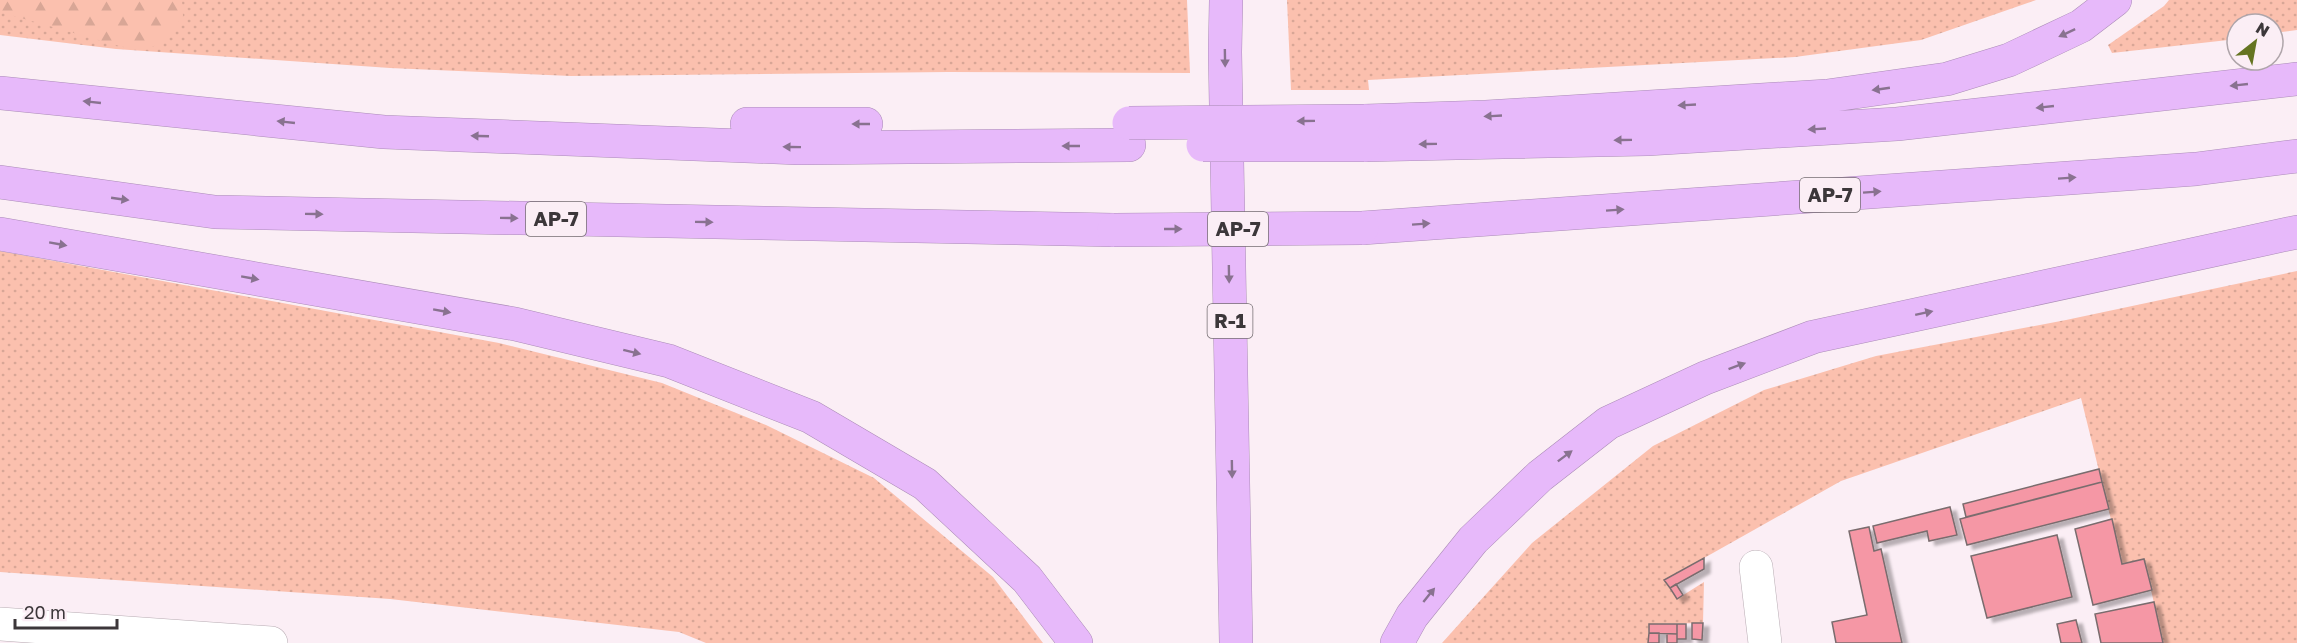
<svg xmlns="http://www.w3.org/2000/svg" width="2297" height="643" viewBox="0 0 2297 643" font-family="'Golos Text',sans-serif">
	<style>
		.grass { fill: url(#grass-dots) }
		.forest { fill: url(#forest-firs) }
		.building { fill: #f597a5; stroke: #7a6c6e; stroke-width: 1.5; filter: url(#shadow) }
		.lines { fill: none; stroke-linecap: round; stroke-linejoin: round }
		.minor-casing { stroke: #b8acb3; stroke-width: 34 }
		.highway-casing { stroke: #ab8cb7; stroke-width: 34 }
		.minor { stroke: #fff; stroke-width: 33 }
		.highway { stroke: #e7b9fa; stroke-width: 33 }
		.highway-bridge-casing { stroke: #ab8cb7; stroke-width: 34; stroke-linecap: butt }
		.highway-bridge { stroke: #e7b9fa; stroke-width: 33 }
		.oneway { fill: #897290 }
		.labels { text-anchor: middle; stroke-width: 5; stroke-linejoin: round; paint-order: stroke }
		.shield { fill: #fbeef5; stroke: #756e72; stroke-width: 1.5 }
		.shield-label { font-size: 20px; font-weight: bold; fill: #3c373a }
	</style>
	<defs>
		<pattern id="grass-dots" width="8" height="8" patternUnits="userSpaceOnUse" patternTransform="scale(1.5)"><rect width="8" height="8" fill="#fbc0ae"/><path d="M2 2h.1M6 6h.1" fill="none" stroke="#d8a696" stroke-width="1.8" stroke-linecap="round"/></pattern>
		<pattern id="forest-firs" width="22" height="20" patternUnits="userSpaceOnUse" patternTransform="scale(1.5)"><rect width="22" height="20" fill="#fbc0ae"/><path d="M5 1l3.5 6h-7zM16 11l3.5 6h-7z" fill="#d8a696"/></pattern>
		<filter id="shadow"><feDropShadow dx="6" dy="4" stdDeviation="1.5" flood-color="#0004"/></filter>
	</defs>
	<rect width="100%" height="100%" fill="#fbeef5"/>
	<path class="grass" d="M0 0H1187L1190 73 948 72 571 76 390 68 116 49 0 35Z
		M1287 0H2036L1921 40 1795 57 1368 80 1369 90H1291Z
		M2169 0H2297V30L2273 33V24H2237V39L2112 53 2108 45 2164 6Z
		M0 251 499 343 662 383 766 425 874 478 993 577 1043 643H706L679 632 390 599 0 572Z
		M2297 271V643H2163L2144 559 2122 564 2081 398 1841 481 1665 580 1677 599 1704 582 1703 623 1649 624 1648 643H1442L1532 543 1653 446 1764 390 1876 356 2066 320Z"/>
	<path class="forest" d="M0 0H182L183 16 162 45 130 49 0 12Z"/>
	<path class="building" d="M2099 469 2102 482 1966 517 1963 504Z
		M2102 482 2109 509 1967 545 1960 519Z
		M1950 507 1957 535 1929 541 1927 531 1877 543 1873 526Z
		M2112 519 2122 564 2144 559 2152 590 2093 605 2075 529Z
		M1869 527 1874 551 1881 549 1902 643H1836L1832 622 1867 615 1849 531Z
		M2057 535 2072 597 1987 618 1971 556Z
		M1704 558V569L1670 588 1664 580Z
		M1676 584 1683 595 1677 599 1670 588Z
		M2154 602 2163 643H2101L2095 614Z
		M2076 620 2082 643H2061L2057 624Z
		M1692 623H1703L1702 640 1692 639Z
		M1649 624H1677V634L1649 633Z
		M1677 624H1686V639H1677Z
		M1649 633H1659V643H1648Z
		M1667 634H1677V643H1667Z"/>
	<g class="lines">
		<g class="minor-casing">
			<path id="minor" d="M1756 567 1765 643
				M0 624 271 643"/>
		</g>
		<g class="highway-casing">
			<path id="highway" d="M1226 0 1225 52 1236 643
				M0 93 384 132 798 148 1129 145
				M1364 121 1486 117 1827 96 1947 79 2009 60 2081 26 2115 0
				M747 124H866
				M1364 145 1647 139 1897 124 2297 79
				M0 182 215 212 1114 230
				M1362 228 2196 169 2297 156
				M0 234 515 324 669 361 811 417 925 484 1027 579 1076 643
				M1397 643 1412 616 1473 540 1540 476 1608 423 1705 378 1813 337 2297 232"/>
		</g>
		<use href="#minor" class="minor"/>
		<use href="#highway" class="highway"/>
		<g class="highway-bridge-casing">
			<path id="highway-bridge" d="M1129 123 1364 121
				M1203 145H1364
				M1114 230 1362 228"/>
		</g>
		<use href="#highway-bridge" class="highway-bridge"/>
	</g>
	<defs><path id="oneway-solid" d="M-6-.8H1V-3.2L6.5 0L1 3.2V.8H-6Z" transform="scale(1.5)"/></defs>
	<g class="oneway">
		<use href="#oneway-solid" transform="translate(2067 33) rotate(155)"/>
		<use href="#oneway-solid" transform="translate(1225 58) rotate(89)"/>
		<use href="#oneway-solid" transform="translate(2239 85) rotate(174)"/>
		<use href="#oneway-solid" transform="translate(1881 89) rotate(172)"/>
		<use href="#oneway-solid" transform="translate(92 102) rotate(-174)"/>
		<use href="#oneway-solid" transform="translate(1687 105) rotate(177)"/>
		<use href="#oneway-solid" transform="translate(2045 107) rotate(174)"/>
		<use href="#oneway-solid" transform="translate(1493 116) rotate(177)"/>
		<use href="#oneway-solid" transform="translate(1306 121) rotate(179)"/>
		<use href="#oneway-solid" transform="translate(286 122) rotate(-174)"/>
		<use href="#oneway-solid" transform="translate(861 124) rotate(-180)"/>
		<use href="#oneway-solid" transform="translate(1817 129) rotate(177)"/>
		<use href="#oneway-solid" transform="translate(480 136) rotate(-178)"/>
		<use href="#oneway-solid" transform="translate(1623 140) rotate(179)"/>
		<use href="#oneway-solid" transform="translate(1428 144) rotate(179)"/>
		<use href="#oneway-solid" transform="translate(1071 146) rotate(180)"/>
		<use href="#oneway-solid" transform="translate(792 147) rotate(-179)"/>
		<use href="#oneway-solid" transform="translate(2067 178) rotate(-4)"/>
		<use href="#oneway-solid" transform="translate(1872 192) rotate(-4)"/>
		<use href="#oneway-solid" transform="translate(120 199) rotate(8)"/>
		<use href="#oneway-solid" transform="translate(1615 210) rotate(-4)"/>
		<use href="#oneway-solid" transform="translate(314 214) rotate(1)"/>
		<use href="#oneway-solid" transform="translate(509 218) rotate(1)"/>
		<use href="#oneway-solid" transform="translate(704 222) rotate(1)"/>
		<use href="#oneway-solid" transform="translate(1421 224) rotate(-4)"/>
		<use href="#oneway-solid" transform="translate(1173 229)"/>
		<use href="#oneway-solid" transform="translate(58 244) rotate(10)"/>
		<use href="#oneway-solid" transform="translate(1229 274) rotate(89)"/>
		<use href="#oneway-solid" transform="translate(250 278) rotate(10)"/>
		<use href="#oneway-solid" transform="translate(442 311) rotate(10)"/>
		<use href="#oneway-solid" transform="translate(1924 313) rotate(-12)"/>
		<use href="#oneway-solid" transform="translate(632 352) rotate(14)"/>
		<use href="#oneway-solid" transform="translate(1737 366) rotate(-20)"/>
		<use href="#oneway-solid" transform="translate(1565 456) rotate(-37)"/>
		<use href="#oneway-solid" transform="translate(1232 469) rotate(89)"/>
		<use href="#oneway-solid" transform="translate(1429 595) rotate(-51)"/>
	</g>
	<g class="labels">
		<g class="shield">
			<rect x="1800" y="178" width="60" height="34" rx="4.5"/>
			<rect x="526" y="202" width="60" height="34" rx="4.5"/>
			<rect x="1208" y="212" width="60" height="34" rx="4.5"/>
			<rect x="1207.5" y="304" width="45" height="34" rx="4.5"/>
		</g>
		<g class="shield-label">
			<text x="1830" y="202">AP-7</text>
			<text x="556" y="226">AP-7</text>
			<text x="1238" y="236">AP-7</text>
			<text x="1230" y="328">R-1</text>
		</g>
	</g>
	<g transform="translate(2255 42) rotate(31)"><circle r="28" fill="#fbeef5" stroke="#afa5aa" stroke-width="1.5"/>
	<path d="M0-4.5L10 22L0 15L-10 22Z" fill="#657421"/>
	<text y="-9" font-size="16" font-weight="bold" text-anchor="middle" fill="#3c373a">N</text>
	</g>
	<path d="M15 619v9h102v-9" fill="none" stroke="#3c373a" stroke-width="3"/>
	<text x="24" y="619" font-size="18" fill="#3c373a" stroke="#fbeef5" stroke-width="4.5" paint-order="stroke">20 m</text>
</svg>
